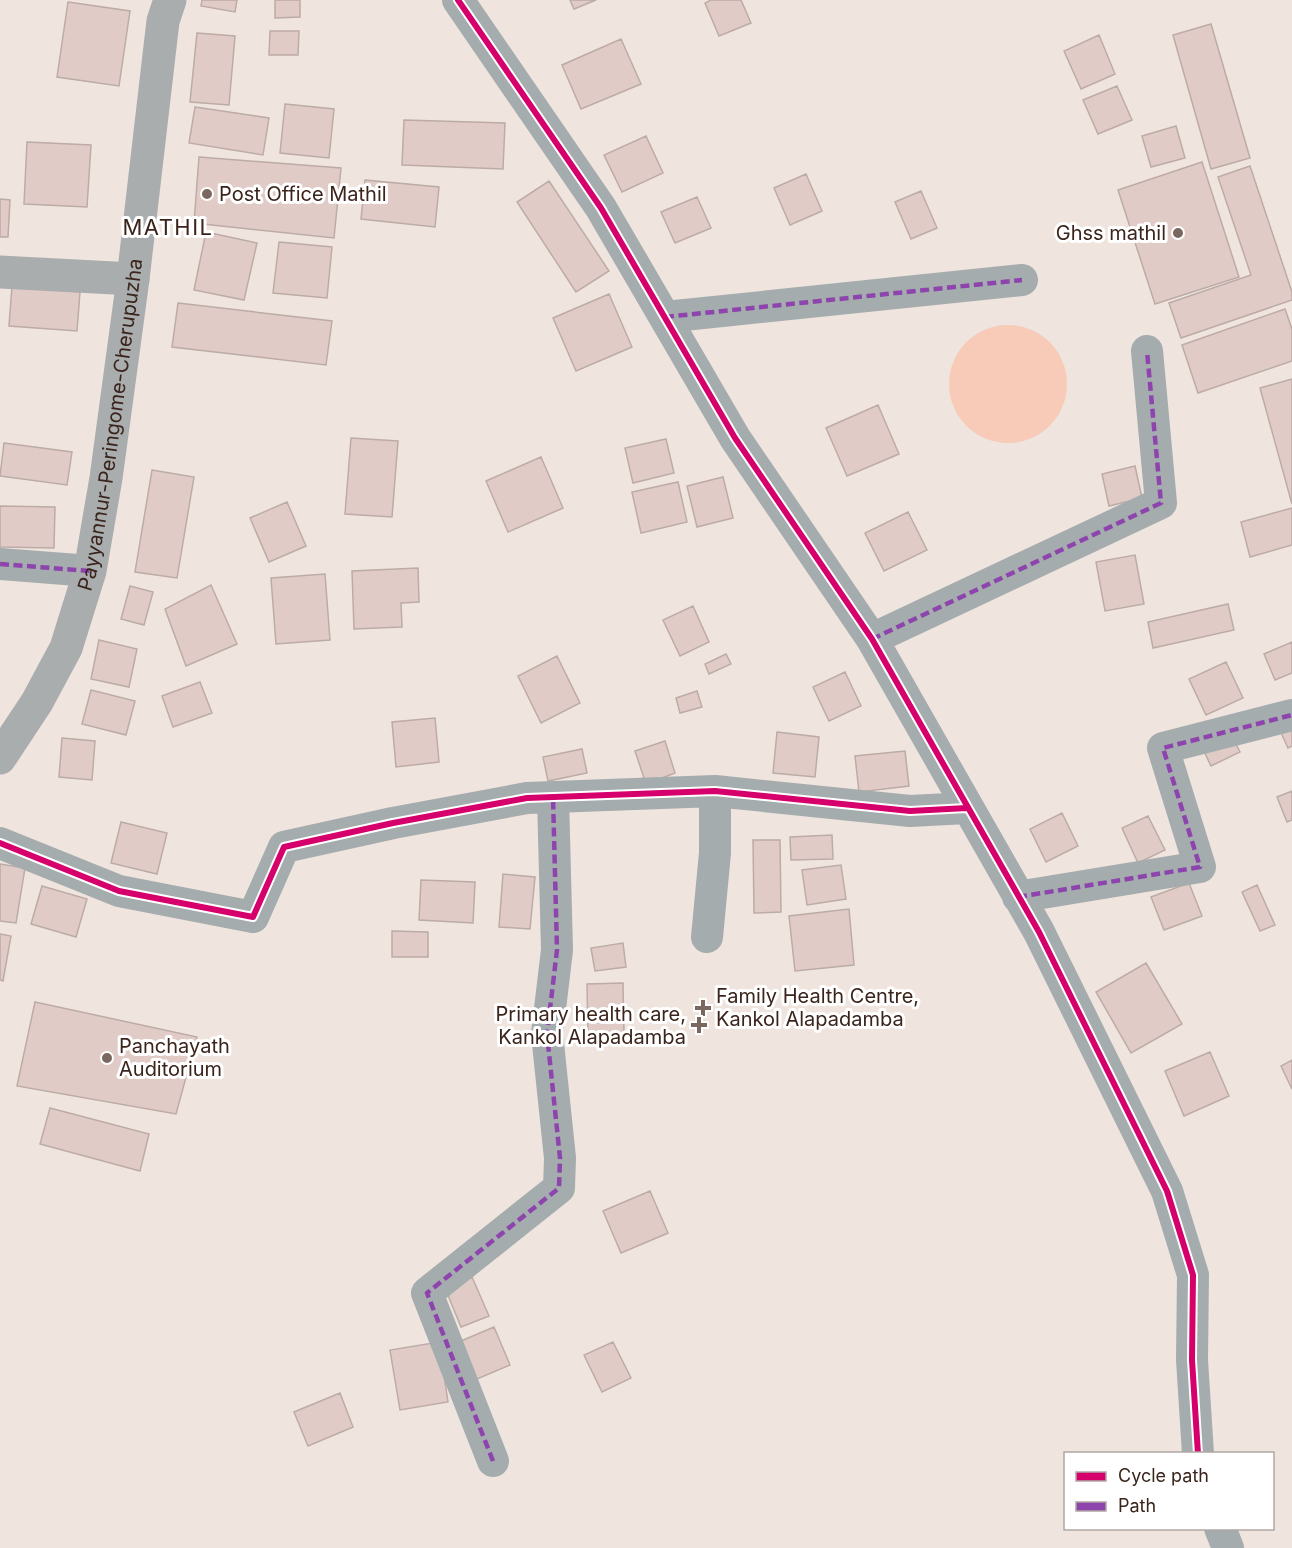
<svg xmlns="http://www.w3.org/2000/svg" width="1292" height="1548" viewBox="0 0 1292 1548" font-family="Inter,sans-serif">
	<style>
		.green { fill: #f7cbb8 }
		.building { fill: #e1cbc7; stroke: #bcaba7; stroke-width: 1.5 }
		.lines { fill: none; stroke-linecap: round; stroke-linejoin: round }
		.minor { stroke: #a5acae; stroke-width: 32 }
		.major { stroke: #a9adae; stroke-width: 33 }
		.quiet { stroke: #8e44ad; stroke-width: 4.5; stroke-dasharray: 9 4.5; stroke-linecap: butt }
		.cycleway-casing { stroke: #fff; stroke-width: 10 }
		.cycleway { stroke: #d6006c; stroke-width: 6 }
		.poi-dot { fill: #7a675f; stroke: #fff; stroke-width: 2 }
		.labels { text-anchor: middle; stroke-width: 6; stroke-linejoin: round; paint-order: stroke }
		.poi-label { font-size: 20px; fill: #3a241b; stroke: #fff; text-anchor: start }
		.street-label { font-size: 20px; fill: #3a241b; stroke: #fff }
		.quarter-label { font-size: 22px; letter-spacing: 1.5px; fill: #3a241b; stroke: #fff }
	</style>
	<rect width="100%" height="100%" fill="#f0e4de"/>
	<path class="green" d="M949 384a59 59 0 1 1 118 0a59 59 0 1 1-118 0Z"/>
	<path class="building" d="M202 0H237L235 12 201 6Z
		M275 0H300V17L275 18Z
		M570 0H596L574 9Z
		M711 0H741L751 23 719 36 705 3Z
		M68 2 130 11 119 86 57 77Z
		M1211 24 1250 158 1211 169 1173 35Z
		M270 31H299L298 55H269Z
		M197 33 235 36 229 105 190 102Z
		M1099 35 1115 74 1081 89 1064 51Z
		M621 39 641 84 581 109 562 65Z
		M1117 86 1132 120 1098 134 1083 100Z
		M285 104 334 109 329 158 280 153Z
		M195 107 269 118 263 155 189 143Z
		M404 120 505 123 503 169 402 165Z
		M1176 126 1185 158 1151 167 1142 136Z
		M646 136 663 173 622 192 604 155Z
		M27 142 91 145 87 207 24 204Z
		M199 157 341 168 334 238 194 223Z
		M1202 162 1239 277 1155 304 1118 190Z
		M1250 166 1292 292V300L1181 338 1169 303 1251 275 1218 177Z
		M806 174 822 211 790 225 774 188Z
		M365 180 439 187 435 227 361 219Z
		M549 181 609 271 576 292 517 202Z
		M921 191 937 228 911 239 895 202Z
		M697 197 711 228 675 243 661 212Z
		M0 199 10 200 8 237H0Z
		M206 232 257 243 244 300 194 290Z
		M279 242 332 247 327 298 273 293Z
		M12 286 80 292 77 331 9 326Z
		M609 294 632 347 576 371 553 318Z
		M178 303 332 321 326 365 172 347Z
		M1285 309 1292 329V361L1198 393 1182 345Z
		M1292 379V504L1260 388Z
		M878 405 899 454 847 476 826 428Z
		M351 438 398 441 392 517 345 514Z
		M666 439 674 473 633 483 625 448Z
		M4 443 72 452 67 485 0 476Z
		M541 457 563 508 508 532 486 481Z
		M1135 466 1142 498 1109 506 1102 474Z
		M152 470 194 477 177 578 135 572Z
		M723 477 733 518 697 527 687 486Z
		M678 482 687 522 641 533 632 492Z
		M287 502 306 546 269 562 250 518Z
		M0 506 55 507 54 548 0 547Z
		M1292 508V545L1250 557 1241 522Z
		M908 512 927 550 884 571 865 533Z
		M1135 555 1144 604 1105 611 1096 562Z
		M418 568 419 602 401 603 402 627 354 629 352 571Z
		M325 574 330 640 276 644 271 578Z
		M211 585 237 644 186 666 165 609Z
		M130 586 153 592 144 625 121 619Z
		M1228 604 1234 630 1153 648 1148 622Z
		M693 606 709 642 680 656 663 620Z
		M99 640 137 649 129 687 91 679Z
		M1292 642V673L1275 680 1264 654Z
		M726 654 731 664 709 674 705 664Z
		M557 656 580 703 541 723 518 676Z
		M1226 662 1243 698 1206 715 1189 679Z
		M845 672 861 706 829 721 813 687Z
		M200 682 212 713 173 727 162 696Z
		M91 690 135 701 126 735 82 724Z
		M697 691 702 707 680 713 676 698Z
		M435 718 439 762 396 767 392 722Z
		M1292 720V746L1288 748 1278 726Z
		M777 732 819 737 815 777 773 773Z
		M1230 733 1240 752 1211 766 1202 747Z
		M62 738 95 741 92 780 59 777Z
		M665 741 675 773 646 784 635 751Z
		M582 749 587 773 548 781 543 757Z
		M905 751 909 786 859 792 855 756Z
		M1292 791V820L1287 822 1277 797Z
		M1062 813 1078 846 1046 862 1030 829Z
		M1148 816 1165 850 1138 863 1122 828Z
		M121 822 167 833 157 874 111 863Z
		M832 835 833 859 791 860 790 837Z
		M753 840H780L781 912 754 913Z
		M0 864 25 868 16 923 0 921Z
		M841 865 846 899 807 905 802 870Z
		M503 874 535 877 530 929 499 927Z
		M421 880 475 882 473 923 419 920Z
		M1189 883 1202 916 1164 930 1151 897Z
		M1257 885 1275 925 1260 931 1242 892Z
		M42 886 87 899 76 937 31 924Z
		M849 909 854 965 795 971 789 916Z
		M392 931 428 932V957H392Z
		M0 934 11 936 3 981 0 980Z
		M623 943 626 967 595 971 591 948Z
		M1146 963 1182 1024 1131 1053 1096 992Z
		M623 983 624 1035 588 1036 587 984Z
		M35 1002 197 1037 176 1114 17 1086Z
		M1210 1052 1229 1096 1184 1116 1165 1071Z
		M1292 1060V1089L1281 1066Z
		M50 1108 149 1134 140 1171 40 1144Z
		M650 1191 668 1233 621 1253 603 1211Z
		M472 1277 489 1316 461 1327 445 1288Z
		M494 1327 510 1365 477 1379 461 1341Z
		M439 1342 448 1402 400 1410 390 1350Z
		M613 1342 631 1378 602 1392 584 1355Z
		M340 1393 353 1427 308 1446 294 1412Z"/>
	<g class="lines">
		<path class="minor" d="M458 0 601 208 735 438 872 639 1039 932 1167 1191 1193 1275 1192 1360 1198 1454
			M665 317 1022 280
			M0 564 90 571
			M872 639 1161 503 1147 351
			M0 843 119 891 253 917 284 847 393 823 527 798 715 791 910 811 967 808
			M1018 897 1200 867 1163 748 1292 715
			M707 937 715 853V791
			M493 1461 427 1293 559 1188 560 1158 547 1034 557 950 553 797
			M1220 1528 1228 1548"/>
		<g class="major">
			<path d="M0 272 133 279"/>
			<path id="s1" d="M0 758 37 702 66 648 90 571 106 478 133 279 163 21 170 0"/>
		</g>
		<path class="quiet" d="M665 317 1022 280
			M0 564 90 571
			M872 639 1161 503 1147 351
			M1018 897 1200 867 1163 748 1292 715
			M493 1461 427 1293 559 1188 560 1158 547 1034 557 950 553 797"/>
		<g class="cycleway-casing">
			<path id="cycleway" d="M458 0 601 208 735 438 872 639 1039 932 1167 1191 1193 1275 1192 1360 1198 1454
				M0 843 119 891 253 917 284 847 393 823 527 798 715 791 910 811 967 808"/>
		</g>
		<use href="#cycleway" class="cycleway"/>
	</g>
	<g class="poi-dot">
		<circle cx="207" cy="194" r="6"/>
		<circle cx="1178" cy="233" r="6"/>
		<path d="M700 999h6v6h6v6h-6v6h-6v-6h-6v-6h6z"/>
		<path d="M696 1016h6v6h6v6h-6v6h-6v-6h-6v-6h6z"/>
		<circle cx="107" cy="1058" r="6"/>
	</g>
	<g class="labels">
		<g class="poi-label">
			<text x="219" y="201">Post Office Mathil</text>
			<text x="1166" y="240" text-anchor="end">Ghss mathil</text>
			<text x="716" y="1003">Family Health Centre,<tspan x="716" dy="23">Kankol Alapadamba</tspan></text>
			<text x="686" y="1021" text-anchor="end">Primary health care,<tspan x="686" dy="23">Kankol Alapadamba</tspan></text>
			<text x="119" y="1053">Panchayath<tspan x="119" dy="23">Auditorium</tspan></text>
		</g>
		<g class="street-label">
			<text dy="7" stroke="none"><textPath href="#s1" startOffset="357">Payyannur-Peringome-Cherupuzha</textPath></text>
		</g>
		<g class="quarter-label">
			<text x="168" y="235">MATHIL</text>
		</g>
	</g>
	<rect x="1064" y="1452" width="210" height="78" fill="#ffffff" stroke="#b0a7a4" stroke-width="1.5"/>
	<rect x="1076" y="1472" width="30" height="9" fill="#d6006c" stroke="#b0a7a4" stroke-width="1.5"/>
	<text x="1118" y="1482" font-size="18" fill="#3a241b">Cycle path</text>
	<rect x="1076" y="1502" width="30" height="9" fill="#8e44ad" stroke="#b0a7a4" stroke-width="1.5"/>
	<text x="1118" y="1512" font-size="18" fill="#3a241b">Path</text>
</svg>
